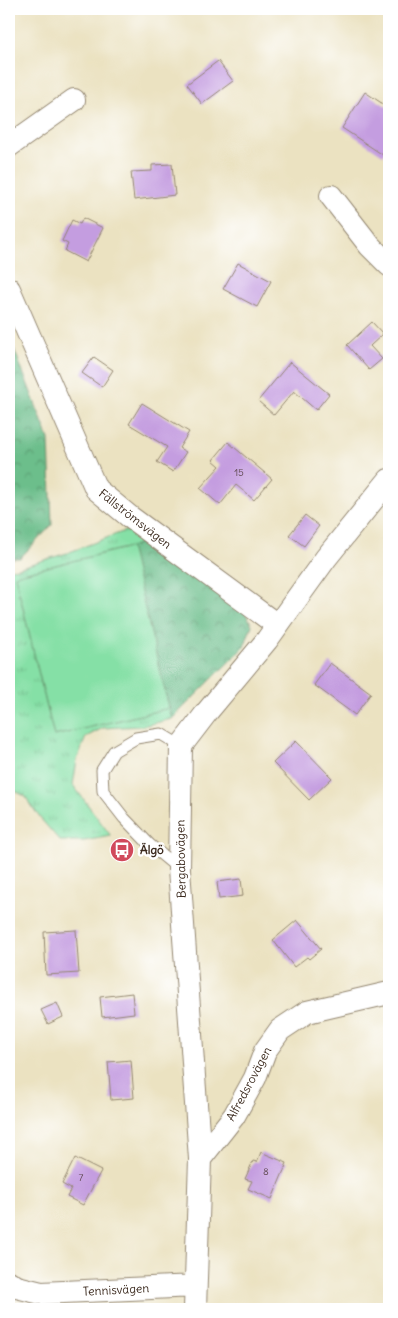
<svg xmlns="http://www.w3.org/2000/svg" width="398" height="1318" viewBox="0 0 398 1318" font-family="Delius,sans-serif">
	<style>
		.grass { fill: url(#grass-tufts); stroke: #608562 }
		.forest { fill: url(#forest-crowns); stroke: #547454 }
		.pitch { fill: #85e0a6; stroke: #608562 }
		.building { fill: #c49de0 }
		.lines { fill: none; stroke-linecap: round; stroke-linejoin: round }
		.lane-casing { stroke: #938670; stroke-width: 13 }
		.street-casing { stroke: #938670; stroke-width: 24 }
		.lane { stroke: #fff; stroke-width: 11 }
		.street { stroke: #fff; stroke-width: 22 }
		.labels { text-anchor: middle; stroke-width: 5; stroke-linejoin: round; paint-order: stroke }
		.number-label { font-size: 10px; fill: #5d474e }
		.street-label { font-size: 12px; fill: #3b2a1e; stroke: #fff }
		.poi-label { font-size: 12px; font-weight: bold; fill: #3b2a1e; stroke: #fff; text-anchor: start }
	</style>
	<defs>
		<pattern id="grass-tufts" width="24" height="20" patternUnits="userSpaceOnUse" patternTransform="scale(1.25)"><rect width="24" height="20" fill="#85e0a6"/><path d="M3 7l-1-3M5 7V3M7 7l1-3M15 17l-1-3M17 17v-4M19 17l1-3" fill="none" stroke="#74c08e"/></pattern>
		<pattern id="forest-crowns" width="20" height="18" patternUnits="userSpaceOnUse" patternTransform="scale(1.25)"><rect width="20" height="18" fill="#6cbe8b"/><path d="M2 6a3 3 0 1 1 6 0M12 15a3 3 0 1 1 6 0" fill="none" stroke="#5a9b71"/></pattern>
	</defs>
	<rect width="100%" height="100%" fill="#fff"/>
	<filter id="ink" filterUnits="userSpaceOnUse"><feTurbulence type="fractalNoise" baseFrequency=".02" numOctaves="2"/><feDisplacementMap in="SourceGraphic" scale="10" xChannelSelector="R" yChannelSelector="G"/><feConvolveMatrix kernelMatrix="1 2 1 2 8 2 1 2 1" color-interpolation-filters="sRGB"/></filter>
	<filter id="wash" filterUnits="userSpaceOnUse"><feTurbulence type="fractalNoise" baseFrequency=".0096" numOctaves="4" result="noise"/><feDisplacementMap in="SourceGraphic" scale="20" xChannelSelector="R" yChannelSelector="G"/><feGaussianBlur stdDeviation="1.12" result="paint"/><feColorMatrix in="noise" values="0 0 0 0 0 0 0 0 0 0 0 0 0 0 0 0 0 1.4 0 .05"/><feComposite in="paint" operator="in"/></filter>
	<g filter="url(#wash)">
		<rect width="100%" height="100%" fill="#ebe2c1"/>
		<path class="grass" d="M130 529 146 541 130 547 15 575 54 736 169 708 172 719 142 726 103 728 86 737 77 760 73 785 111 836 84 841H60L40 818 25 796 9 788 11 776 9 773V569L18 568 67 553Z"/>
		<path class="forest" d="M9 336 49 439 52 525 20 558H9Z
			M146 541 241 605 252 625 244 647 172 719 130 547Z"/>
		<path class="pitch" d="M130 547 169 708 54 736 15 575Z"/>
		<g id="blocks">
			<path class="building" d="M218 61 233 81 202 104 187 84Z
				M365 92 389 108V146L383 155 342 128Z
				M172 164 175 195 134 200 131 172 152 171V165Z
				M83 218 103 228 86 262 65 251 68 244 62 241 72 220 80 224Z
				M238 263 271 281 257 307 223 289Z
				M372 322 383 334 370 346 382 359 369 370 347 345Z
				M94 357 113 370 102 387 82 373Z
				M290 362 329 394 316 410 294 391 274 415 258 401Z
				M142 403 189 432 179 448 186 452 173 472 157 462 167 447 129 424Z
				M228 442 272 479 254 500 236 485 220 505 200 488 220 466 213 460Z
				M305 515 319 526 304 546 289 535Z
				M330 663 371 693 355 715 314 685Z
				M296 741 332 778 309 800 273 763Z
				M241 879 243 896 219 899 217 882Z
				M297 920 321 949 309 959 307 957 294 967 273 940Z
				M76 930 79 973 46 975 44 932Z
				M132 993 134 1013 102 1017 100 997Z
				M57 1003 63 1017 48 1024 41 1010Z
				M131 1060 134 1098 111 1100 108 1062Z
				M261 1152 287 1163 272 1199 248 1189 252 1181 245 1179 253 1161 257 1162Z
				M75 1158 101 1171 83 1205 67 1197 71 1189 62 1184Z"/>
		</g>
	</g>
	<g filter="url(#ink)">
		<use href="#blocks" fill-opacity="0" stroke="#938670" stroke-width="1"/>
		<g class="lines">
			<g class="lane-casing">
				<path id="lane" d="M179 869 150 845 124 818 103 791 102 770 114 751 136 738 161 734 181 746"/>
			</g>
			<g class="street-casing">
				<path id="street" d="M9 146 74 100
					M331 196 370 246 389 265
					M9 289 96 489 130 517 277 625
					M200 1159 234 1116 255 1078 265 1051 280 1030 307 1012 389 993
					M9 1282 17 1287 41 1293 195 1286
					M195 1309 200 1159 179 869 181 746 207 712 267 640 326 558 389 480"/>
			</g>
			<use href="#lane" class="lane"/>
			<use href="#street" class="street"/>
		</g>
	</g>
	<defs>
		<g id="bus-disc" transform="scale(1.25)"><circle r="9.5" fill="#d1495b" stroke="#fff"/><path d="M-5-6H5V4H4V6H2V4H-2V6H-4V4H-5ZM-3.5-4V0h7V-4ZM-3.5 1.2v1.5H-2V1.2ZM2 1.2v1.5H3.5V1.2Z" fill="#fff"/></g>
	</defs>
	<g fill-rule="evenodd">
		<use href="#bus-disc" x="122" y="850"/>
	</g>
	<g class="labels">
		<g class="number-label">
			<text x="239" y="476">15</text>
			<text x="266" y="1175">8</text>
			<text x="81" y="1181">7</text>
		</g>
		<g class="street-label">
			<text transform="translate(135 519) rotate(38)" y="4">Fällströmsvägen</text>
			<text transform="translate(181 859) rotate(-91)" y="4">Bergabovägen</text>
			<text transform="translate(249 1084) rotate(-62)" y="4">Alfredsrovägen</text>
			<text transform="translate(116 1290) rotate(-3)" y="4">Tennisvägen</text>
		</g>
		<g class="poi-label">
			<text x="140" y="854">Älgö</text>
		</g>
	</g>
	<rect width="398" height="1318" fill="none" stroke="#fff" stroke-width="30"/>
</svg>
